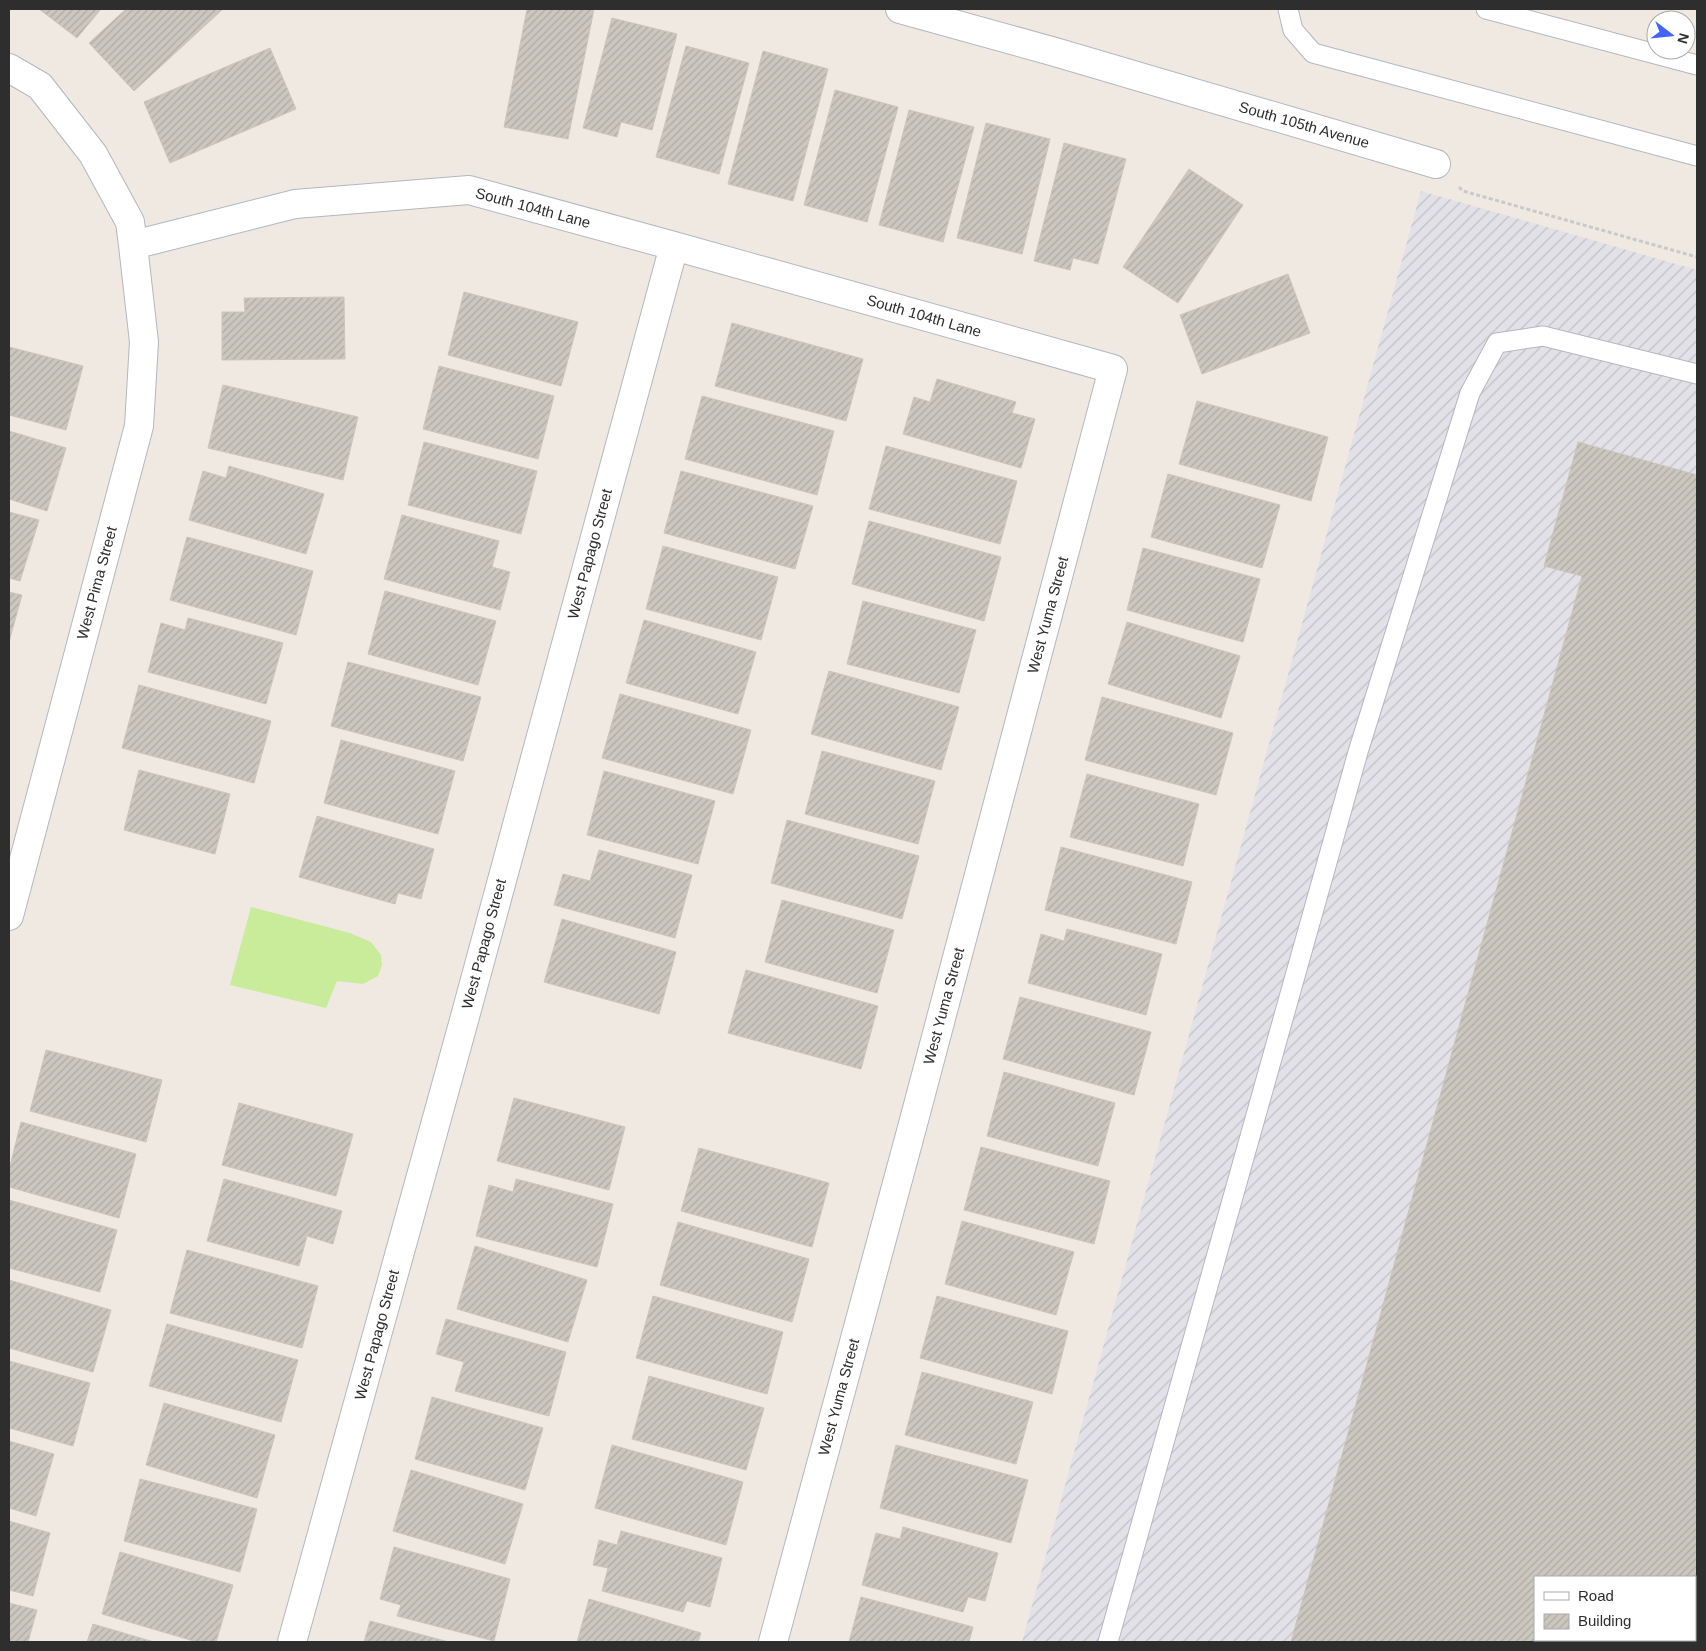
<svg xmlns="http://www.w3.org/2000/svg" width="1706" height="1651" viewBox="0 0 1706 1651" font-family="Helvetica,sans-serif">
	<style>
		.industrial { fill: url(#industrial-furrows); fill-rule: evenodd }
		.pitch { fill: #c9ec9a }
		.building { fill: url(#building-hatch); stroke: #cbc5ba; fill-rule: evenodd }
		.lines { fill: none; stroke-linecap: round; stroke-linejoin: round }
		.service-casing { stroke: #b4b7c1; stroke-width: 21 }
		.minor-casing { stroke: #b4b7c1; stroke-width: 30 }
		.path { stroke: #c9c9c9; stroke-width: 3; stroke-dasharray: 4 2.5; stroke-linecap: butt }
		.service { stroke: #fff; stroke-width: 19 }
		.minor { stroke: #fff; stroke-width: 28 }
		.labels { text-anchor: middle; stroke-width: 5; stroke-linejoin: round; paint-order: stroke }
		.street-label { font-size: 15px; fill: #2e2e2e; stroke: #fff }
	</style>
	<defs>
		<pattern id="industrial-furrows" width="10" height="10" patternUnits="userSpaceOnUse" patternTransform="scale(1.25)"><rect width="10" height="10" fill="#e3e1e8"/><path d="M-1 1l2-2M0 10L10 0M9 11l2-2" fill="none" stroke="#c3c1c7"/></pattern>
		<pattern id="building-hatch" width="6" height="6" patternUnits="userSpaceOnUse" patternTransform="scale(1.25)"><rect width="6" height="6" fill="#cbc7bf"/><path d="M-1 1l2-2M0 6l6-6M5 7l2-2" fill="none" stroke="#afaba4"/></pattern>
	</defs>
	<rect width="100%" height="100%" fill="#efe9e1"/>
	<path class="industrial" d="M1421 191 1697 270V1642H1022ZM1535 1577H1695V1640H1535Z"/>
	<path class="pitch" d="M251 907 350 933 371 942 381 955 382 965 378 976 363 984 337 981 326 1008 230 985Z"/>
	<path class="building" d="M39 9H101L77 38Z
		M126 9H223L134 91 89 43Z
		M527 9H594L568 139 504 127Z
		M612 18 677 34 652 130 621 122 617 137 583 128Z
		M686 46 749 63 719 174 656 157Z
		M270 48 296 109 170 163 144 102Z
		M763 51 828 69 793 201 728 184Z
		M835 90 898 107 867 222 804 205Z
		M909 110 974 127 943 242 879 225Z
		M986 123 1050 139 1022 254 957 238Z
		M1064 143 1126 159 1098 264 1073 258 1070 270 1034 261Z
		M1189 169 1243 205 1178 303 1123 267Z
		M1288 274 1310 333 1202 374 1180 315Z
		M464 292 578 322 561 386 448 355Z
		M344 297 345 359 222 360V312H245L244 298Z
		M732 323 863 359 846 421 715 386Z
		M9 347 83 366 66 430 9 415Z
		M439 366 554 396 538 459 423 429Z
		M937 379 1016 402 1012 413 1035 419 1021 468 903 434 914 397 930 402Z
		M223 385 358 417 343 480 208 448Z
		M702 396 834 431 817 495 685 459Z
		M1197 401 1328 437 1311 501 1179 464Z
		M9 431 66 448 47 511 9 499Z
		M424 442 537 471 521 534 408 505Z
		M1578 442 1697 475V1642H1291L1582 576 1544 566ZM1535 1577H1695V1640H1535Z
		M886 446 1017 481 1000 544 869 509Z
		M229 466 324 494 306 554 189 520 203 471 226 478Z
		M681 471 813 506 795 569 664 533Z
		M1168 474 1280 505 1262 568 1151 537Z
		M9 512 39 520 20 581 9 578Z
		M402 515 499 541 492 567 510 572 500 610 384 579Z
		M869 521 1001 557 984 621 852 584Z
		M187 537 313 571 296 635 170 600Z
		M663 546 778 577 761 640 646 609Z
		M1143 548 1260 579 1243 642 1127 610Z
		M385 591 496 621 478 685 368 654Z
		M9 592 22 595 9 642Z
		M863 601 976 630 959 693 847 664Z
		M188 618 283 643 266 704 148 672 161 623 185 630Z
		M644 620 756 652 738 714 626 683Z
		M1127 622 1240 656 1221 718 1108 684Z
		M348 662 481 697 463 761 331 726Z
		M829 671 959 707 941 770 811 734Z
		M139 685 271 721 254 783 122 748Z
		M620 694 751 730 733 794 602 758Z
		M1102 697 1233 733 1216 795 1085 760Z
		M341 740 455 771 438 834 324 803Z
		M822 751 935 781 918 844 805 814Z
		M139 770 230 794 215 854 124 830Z
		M604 771 715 801 698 864 587 835Z
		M1087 774 1199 804 1183 866 1070 837Z
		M317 816 434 849 421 899 398 893 395 904 299 877Z
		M787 820 919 856 902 919 771 883Z
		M1061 847 1192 882 1176 944 1045 910Z
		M599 850 692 875 675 938 554 905 563 874 590 881Z
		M782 900 894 930 877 993 765 962Z
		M562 919 676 952 659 1014 544 982Z
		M1067 929 1162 954 1146 1015 1028 983 1041 934 1064 941Z
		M746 970 878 1006 861 1069 728 1033Z
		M1020 997 1151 1032 1134 1095 1003 1059Z
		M46 1050 162 1080 146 1142 30 1111Z
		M1004 1072 1115 1103 1098 1166 987 1136Z
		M514 1098 625 1127 609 1190 497 1161Z
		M239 1103 353 1134 336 1196 222 1165Z
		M21 1122 136 1154 119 1218 9 1187V1170Z
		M981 1147 1110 1181 1094 1244 964 1210Z
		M699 1148 829 1183 812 1247 681 1211Z
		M224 1179 342 1211 333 1244 307 1236 299 1266 207 1241Z
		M516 1179 613 1204 597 1267 476 1236 489 1185 513 1192Z
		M9 1200 117 1230 100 1292 9 1268Z
		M962 1221 1074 1252 1056 1315 945 1284Z
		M678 1222 809 1259 792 1322 660 1285Z
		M475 1246 587 1280 568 1342 457 1309Z
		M187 1250 318 1286 302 1348 170 1313Z
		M9 1280 111 1310 93 1372 9 1348Z
		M653 1296 783 1332 767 1394 636 1358Z
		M937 1296 1068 1331 1052 1394 920 1358Z
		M446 1319 566 1352 549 1416 455 1391 464 1362 436 1354Z
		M167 1324 298 1360 281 1422 149 1386Z
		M9 1361 90 1383 73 1446 9 1428Z
		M922 1372 1033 1402 1016 1464 905 1435Z
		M649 1376 764 1408 746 1470 632 1439Z
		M432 1397 543 1428 525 1490 415 1459Z
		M164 1403 275 1435 257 1498 146 1465Z
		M9 1441 54 1454 36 1516 9 1508Z
		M612 1445 743 1482 726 1545 595 1508Z
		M896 1445 1028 1480 1011 1543 880 1508Z
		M411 1470 523 1504 505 1564 393 1531Z
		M140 1479 257 1509 240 1572 124 1541Z
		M9 1521 50 1533 33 1596 9 1590Z
		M903 1527 998 1553 985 1601 968 1597 963 1612 862 1585 876 1533 900 1539Z
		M621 1531 722 1558 710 1607 687 1601 683 1612 602 1591 608 1568 593 1565 599 1540 617 1545Z
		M394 1547 510 1579 494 1641 397 1616 401 1605 380 1599Z
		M120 1552 233 1585 216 1642H197L102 1614Z
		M861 1597 973 1627 969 1642H849Z
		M589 1599 701 1633 698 1642H577Z
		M9 1603 37 1610 28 1642H9Z
		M370 1621 449 1642H364Z
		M93 1624 154 1642H87Z"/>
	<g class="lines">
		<g class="service-casing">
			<path id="service" d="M1288 9 1293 30 1313 53 1697 156
				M1486 9 1697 65
				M1108 1642 1358 752 1470 393 1497 343 1543 336 1697 374"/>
		</g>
		<g class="minor-casing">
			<path id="minor" d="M900 9 1055 52 1436 164
				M9 68 40 86 93 154 130 222 133 245 295 204 469 190 674 246 1113 369 913 1124 773 1642
				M9 916 139 426 144 342 133 245
				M292 1642 463 1024 674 246"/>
		</g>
		<path class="path" d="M1459 187 1463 191 1697 257"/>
		<use href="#service" class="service"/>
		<use href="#minor" class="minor"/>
	</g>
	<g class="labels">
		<g class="street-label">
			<text transform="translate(1304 125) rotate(16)" y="5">South 105th Avenue</text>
			<text transform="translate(533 208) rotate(15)" y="5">South 104th Lane</text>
			<text transform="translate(924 316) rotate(16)" y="5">South 104th Lane</text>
			<text transform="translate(590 554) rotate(-75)" y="5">West Papago Street</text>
			<text transform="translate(97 583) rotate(-75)" y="5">West Pima Street</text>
			<text transform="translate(1048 615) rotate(-75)" y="5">West Yuma Street</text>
			<text transform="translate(484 944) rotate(-75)" y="5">West Papago Street</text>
			<text transform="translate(944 1006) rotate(-75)" y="5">West Yuma Street</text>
			<text transform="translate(377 1335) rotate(-75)" y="5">West Papago Street</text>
			<text transform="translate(839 1397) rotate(-75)" y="5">West Yuma Street</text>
		</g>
	</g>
	<rect width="1706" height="1651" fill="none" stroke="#2e2e2e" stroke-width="20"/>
	<rect x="1534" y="1576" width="162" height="65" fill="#ffffff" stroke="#ababab"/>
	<rect x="1544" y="1592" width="25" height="8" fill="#ffffff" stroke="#ababab"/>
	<text x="1578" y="1601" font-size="15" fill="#2e2e2e">Road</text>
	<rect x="1544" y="1614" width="25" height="15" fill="url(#building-hatch)" stroke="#ababab"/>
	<text x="1578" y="1626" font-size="15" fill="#2e2e2e">Building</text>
	<g transform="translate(1671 35) rotate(106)"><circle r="24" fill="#ffffff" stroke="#ababab"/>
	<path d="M0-4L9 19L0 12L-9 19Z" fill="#4264fb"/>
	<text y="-8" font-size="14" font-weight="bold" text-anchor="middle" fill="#2e2e2e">N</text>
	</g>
</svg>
